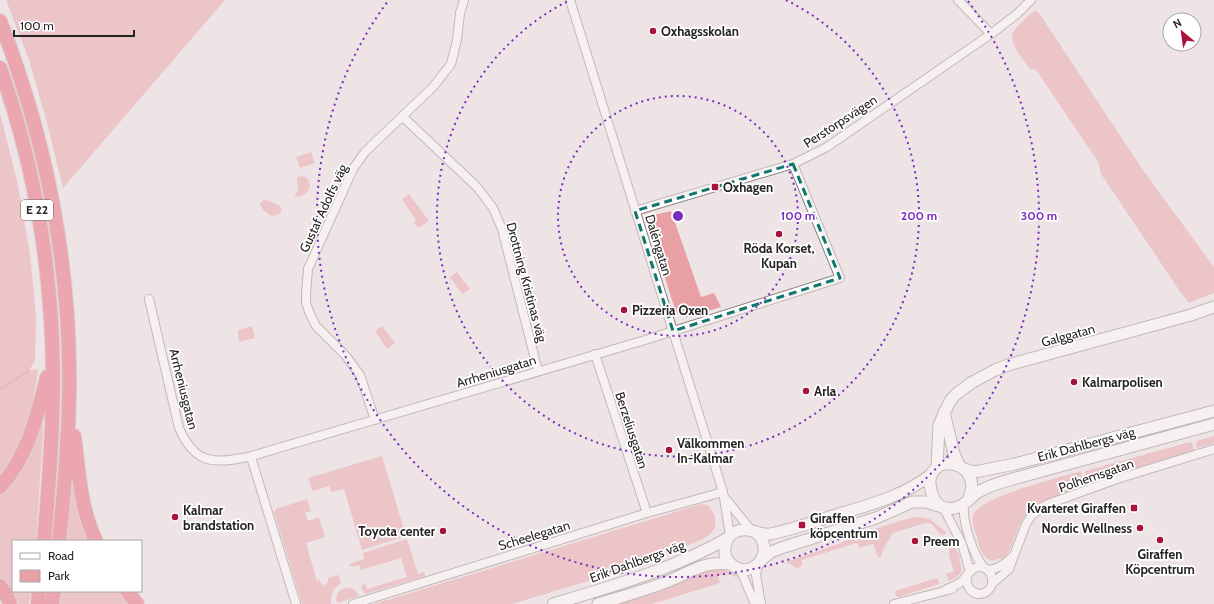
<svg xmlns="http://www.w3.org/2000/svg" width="1214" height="604" viewBox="0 0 1214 604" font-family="Cabin,sans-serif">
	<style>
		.green { fill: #e8a0a5 }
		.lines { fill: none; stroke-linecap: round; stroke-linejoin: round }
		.stream { stroke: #e48089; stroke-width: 2.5 }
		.street-casing { stroke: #8c8383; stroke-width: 10 }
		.secondary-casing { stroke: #8c8383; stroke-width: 13 }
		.highway-casing { stroke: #c2c1c1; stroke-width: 16 }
		.street { stroke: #fff; stroke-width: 8 }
		.secondary { stroke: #fff; stroke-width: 11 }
		.highway { stroke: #e85c6f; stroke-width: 14 }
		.marked { fill: none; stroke: #0f766e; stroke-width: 3; stroke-dasharray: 8 5; stroke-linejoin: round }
		.ring { fill: none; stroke: #7b2cbf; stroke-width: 2; stroke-dasharray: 2 4 }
		.poi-dot { fill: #a9123a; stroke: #fff; stroke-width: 1.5 }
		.labels { text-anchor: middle; stroke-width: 3.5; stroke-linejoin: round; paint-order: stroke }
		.shield { fill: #fff; stroke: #676565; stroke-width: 1 }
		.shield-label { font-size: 12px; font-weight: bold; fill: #262323 }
		.poi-label { font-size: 13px; font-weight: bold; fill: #262323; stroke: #fff; text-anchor: start }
		.street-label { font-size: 13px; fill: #262323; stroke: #fff }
		.centre { fill: #7b2cbf; stroke: #fff; stroke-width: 2 }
		.ring-label { font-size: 12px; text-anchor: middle; font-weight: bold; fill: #7b2cbf; stroke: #fff; stroke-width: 3.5; stroke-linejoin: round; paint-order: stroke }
	</style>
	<rect width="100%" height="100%" fill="#eee4e5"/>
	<path class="green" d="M6 0H225L63 188 46 119 29 60Z
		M1035 10 1039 13 1145 173 1214 267V293L1189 303 1179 290 1101 174 1099 165 1097 160 1036 70 1030 69C1024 61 1008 42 1013 33 1017 25 1029 16 1035 10Z
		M0 113 18 185 30 254 36 315 35 360 29 371 38 369C33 411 25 443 0 478Z
		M311 152 315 163 300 168 296 157Z
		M303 176 308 179 310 186 307 192 300 197 294 196 298 191 297 177Z
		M409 194 429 221 418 228 414 222 416 220 402 199Z
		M264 199 279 205 282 210 279 214 272 216C266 213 263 211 260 204Z
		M671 211 701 297 714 293 721 307 689 317H684L676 313 648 223 654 215Z
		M457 272 470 289 462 294 450 277Z
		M252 326 255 338 239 342 238 330Z
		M382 326 395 343 387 349 375 331Z
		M43 417V434L36 541H13V591H31L29 604H17L9 587 0 577V495L14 478Z
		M1214 436V443L1198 448 1196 446 1197 441Z
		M1190 442 1192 443 1194 450 1088 486 1085 471Z
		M382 456 406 536 362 550 344 489 331 492 329 486 313 491 308 478Z
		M1081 471 1084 487C1060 496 1030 500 1019 526 1014 538 1012 550 1003 560L1001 558 992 561C982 557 979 547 977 537 975 530 970 520 974 513 984 496 1060 477 1081 471Z
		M73 473 90 541H67Z
		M307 499 311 511 305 513 308 521 319 517 325 537 306 543 317 581 319 580 321 584 325 585 328 582V578L339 575 341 583C333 588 330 595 331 604H302L274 512 276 509Z
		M701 504 708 505 715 516V528L709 535 701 540 646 562 628 569 512 604H374Z
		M918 517 930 519 947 533 944 535 940 534 932 524 925 523 893 533 884 548 881 557H878L873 544 859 548 857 543 802 560V566L797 568 786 562 841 543 858 534 910 518Z
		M407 539 418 574 424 572 425 576 365 594 361 588 362 585 365 584 367 589 407 577 401 558 361 570 359 565 352 567 349 564 364 559 363 553Z
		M953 543 959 555 962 571 956 578 949 581 946 574 954 571C951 561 945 551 953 543Z
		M722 569 734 574 739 579C731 574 728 573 718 576L720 583 652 604H609L706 570Z
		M937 578 939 582V584L899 597 896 596 895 591Z
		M344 588C352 587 356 590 359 596L337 603C335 596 338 591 344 588Z
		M62 591H119L128 604H60Z"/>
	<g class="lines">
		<path class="stream" d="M0 389 29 371"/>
		<g class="street-casing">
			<path id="street" d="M570 0 723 492 730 535
				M958 0 991 34
				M403 117 477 187 493 208 502 229 538 371
				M635 211 793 164 827 147 991 34 1017 14 1031 0
				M149 299 179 428C195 464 212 464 248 457L642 341 840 278 793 164
				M595 354 647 513
				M375 420 360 375 346 356 316 326 310 314 306 303V294L308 269 353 169 365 152 433 87 451 64 457 40 460 13 464 0
				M251 457 296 604
				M725 498 751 530
				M964 504C962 522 973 554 984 568
				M943 507 962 544 970 572
				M759 563 756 575 761 604
				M740 569 755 604
				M988 570C998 569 1005 564 1012 557
				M993 583 1009 569 1026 524 1031 516 1039 509 1048 504 1117 479 1214 449
				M947 589C952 587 957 585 961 582 967 577 970 567 979 567 994 567 997 588 984 593 972 597 965 586 967 575
				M353 604 647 513 723 492
				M894 604 952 589"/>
		</g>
		<g class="secondary-casing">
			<path id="secondary" d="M944 412 954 454 959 465
				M937 468 939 425 950 401 955 395 971 383 995 370 1008 365 1191 315 1214 307
				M965 469 973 472 980 471 1015 464 1214 411
				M968 500C987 462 927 449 930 485 931 491 933 500 938 504 942 508 949 509 955 508 965 506 971 496 980 491 992 484 1006 481 1020 477L1214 424
				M757 533C777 553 751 581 732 565 721 556 723 538 735 532 748 525 758 536 770 534 790 530 810 523 829 517 865 506 901 498 932 474
				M761 560 771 552 781 548 876 518 912 502H926L939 506
				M553 604C613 586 674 569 728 538
				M598 604C621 597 646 590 669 581 693 571 703 561 730 564"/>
		</g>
		<g class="highway-casing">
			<path id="highway" d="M0 21C47 141 72 271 69 399 68 447 64 494 59 541
				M0 68C35 166 52 271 53 375 53 430 49 486 44 541
				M74 436C79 472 80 508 96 541
				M0 487C28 456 37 416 47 377
				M0 586 6 594 10 604
				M127 591 137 604
				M38 604 39 591
				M52 604 54 591"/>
		</g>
		<use href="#street" class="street"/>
		<use href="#secondary" class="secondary"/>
		<use href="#highway" class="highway"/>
	</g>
	<path d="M0 0H1214V604H0ZM793 164 840 278 673 331 635 211Z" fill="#eee4e5" fill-opacity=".55" fill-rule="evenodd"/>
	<path class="marked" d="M793 164 840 278 673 331 635 211Z"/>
	<g class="ring">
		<circle cx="678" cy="216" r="120"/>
		<path d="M786 0A241 241 0 1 1 570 0"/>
		<path d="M968 1A361 361 0 1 1 388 1"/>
	</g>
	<g class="poi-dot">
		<circle cx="653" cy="31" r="4"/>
		<rect x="711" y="183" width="8" height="8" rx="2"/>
		<circle cx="779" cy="234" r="4"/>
		<circle cx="624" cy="310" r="4"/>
		<circle cx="1074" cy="382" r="4"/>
		<circle cx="806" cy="391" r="4"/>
		<circle cx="669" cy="450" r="4"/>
		<rect x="1130" y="504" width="8" height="8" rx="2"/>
		<circle cx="175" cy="517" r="4"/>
		<rect x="798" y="521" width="8" height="8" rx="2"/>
		<circle cx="1140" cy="528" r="4"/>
		<circle cx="443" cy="531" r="4"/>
		<circle cx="1160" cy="540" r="4"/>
		<circle cx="915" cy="541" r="4"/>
	</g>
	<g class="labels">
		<rect class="shield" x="21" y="200" width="32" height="20" rx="3"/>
		<g class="shield-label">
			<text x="37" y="214">E 22</text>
		</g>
		<g class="poi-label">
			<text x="661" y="36">Oxhagsskolan</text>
			<text x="723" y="192">Oxhagen</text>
			<text x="779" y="253" text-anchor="middle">Röda Korset,<tspan x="779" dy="15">Kupan</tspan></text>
			<text x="632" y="315">Pizzeria Oxen</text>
			<text x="1082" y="387">Kalmarpolisen</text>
			<text x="814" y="396">Arla</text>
			<text x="677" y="448">Välkommen<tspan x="677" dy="15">In-Kalmar</tspan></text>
			<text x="1126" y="513" text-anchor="end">Kvarteret Giraffen</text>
			<text x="183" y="515">Kalmar<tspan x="183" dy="15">brandstation</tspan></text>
			<text x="810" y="523">Giraffen<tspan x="810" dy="15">köpcentrum</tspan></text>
			<text x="1132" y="533" text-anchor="end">Nordic Wellness</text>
			<text x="435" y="536" text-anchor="end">Toyota center</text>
			<text x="923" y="546">Preem</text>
			<text x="1160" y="559" text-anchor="middle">Giraffen<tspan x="1160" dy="15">Köpcentrum</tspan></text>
		</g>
		<g class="street-label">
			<text transform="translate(840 121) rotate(-33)" y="5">Perstorpsvägen</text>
			<text transform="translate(323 208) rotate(-65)" y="5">Gustaf Adolfs väg</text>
			<text transform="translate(659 245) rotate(73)" y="5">Daléngatan</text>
			<text transform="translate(527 282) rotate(75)" y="5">Drottning Kristinas väg</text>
			<text transform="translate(1068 335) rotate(-15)" y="5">Galggatan</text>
			<text transform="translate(496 371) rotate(-17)" y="5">Arrheniusgatan</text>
			<text transform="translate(184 389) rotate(76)" y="5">Arrheniusgatan</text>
			<text transform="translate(632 430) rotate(72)" y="5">Berzeliusgatan</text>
			<text transform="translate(1086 444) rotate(-15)" y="5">Erik Dahlbergs väg</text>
			<text transform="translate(1096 475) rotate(-19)" y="5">Polhemsgatan</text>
			<text transform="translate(534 535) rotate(-17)" y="5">Scheelegatan</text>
			<text transform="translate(637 561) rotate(-20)" y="5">Erik Dahlbergs väg</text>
		</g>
	</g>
	<circle cx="678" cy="216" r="6" class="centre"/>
	<g class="ring-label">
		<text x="798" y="220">100 m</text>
		<text x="919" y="220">200 m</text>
		<text x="1039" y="220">300 m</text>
	</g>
	<rect x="12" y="540" width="130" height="52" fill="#ffffff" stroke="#a8a7a7"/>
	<rect x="20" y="553" width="20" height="6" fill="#ffffff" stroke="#a8a7a7"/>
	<text x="48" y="560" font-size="12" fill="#262323">Road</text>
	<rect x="20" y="570" width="20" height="12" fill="#e8a0a5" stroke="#a8a7a7"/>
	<text x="48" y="580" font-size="12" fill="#262323">Park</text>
	<g transform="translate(1182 32) rotate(331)"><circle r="19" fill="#ffffff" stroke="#a8a7a7"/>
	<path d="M0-3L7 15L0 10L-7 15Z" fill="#a9123a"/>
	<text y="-6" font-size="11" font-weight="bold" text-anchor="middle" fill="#262323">N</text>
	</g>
	<path d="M14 30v6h120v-6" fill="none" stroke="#262323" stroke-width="2"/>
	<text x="20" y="30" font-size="12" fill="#262323" stroke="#ffffff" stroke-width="3" paint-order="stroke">100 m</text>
</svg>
